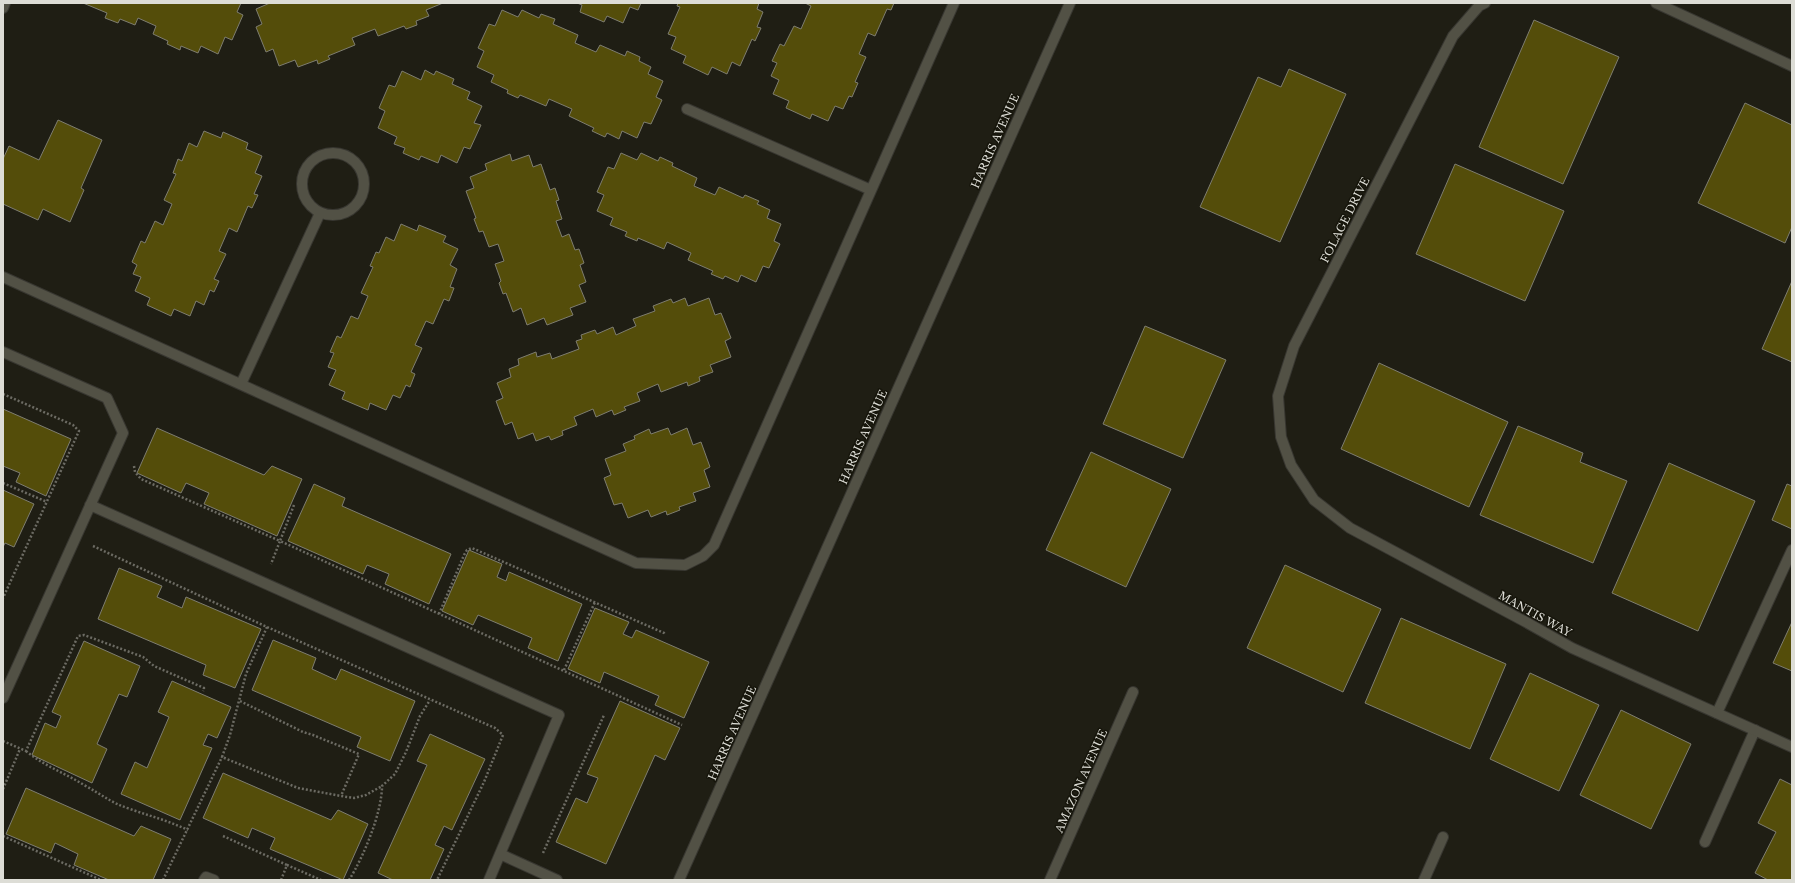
<svg xmlns="http://www.w3.org/2000/svg" width="1795" height="883" viewBox="0 0 1795 883" font-family="'Libre Baskerville',serif">
	<style>
		.building { fill: #544d0a; stroke: #7e7d70 }
		.lines { fill: none; stroke-linecap: round; stroke-linejoin: round }
		.lane-casing { stroke: #383731; stroke-width: 12 }
		.street-casing { stroke: #383731; stroke-width: 12 }
		.secondary-casing { stroke: #383731; stroke-width: 12 }
		.path { stroke: #6c6b63; stroke-width: 2.5; stroke-dasharray: 2 2; stroke-linecap: butt }
		.lane { stroke: #525145; stroke-width: 10 }
		.street { stroke: #525145; stroke-width: 10 }
		.secondary { stroke: #525145; stroke-width: 10 }
		.labels { text-anchor: middle; stroke-width: 3; stroke-linejoin: round; paint-order: stroke }
		.street-label { font-size: 11px; fill: #ddddd6; stroke: #16150b }
	</style>
	<rect width="100%" height="100%" fill="#1f1e14"/>
	<path class="building" d="M83 3H241L237 12 243 15 232 40 225 37 218 54 201 46 198 53 181 46 180 50 167 44 168 41 153 34 156 26 138 18 135 25 120 19 118 23 105 18 107 13Z
		M270 3H443L426 10 429 16 416 21 417 25 406 29 404 26 378 36 375 29 352 38 355 45 328 56 330 59 318 64 317 60 298 67 295 60 279 66 273 49 266 52 256 27 262 24 256 9Z
		M577 3H641L638 10 630 7 623 23 607 16 604 22 580 12 582 5Z
		M678 3H759L757 9 763 12 757 27 761 28 755 41 752 39 740 66 732 62 727 74 712 67 708 75 683 63 686 56 671 49 676 37 668 34 680 7 677 6Z
		M805 3H894L891 10 887 9 875 36 868 33 859 54 866 57 855 82 858 83 852 97 849 96 843 109 835 106 828 121 812 114 810 119 786 108 789 101 773 94 779 80 771 76 777 63 772 61 780 44 784 46 794 26 801 29 811 6Z
		M502 10 518 17 522 10 539 18 541 14 555 19 553 24 578 35 575 43 596 52 600 45 625 56 627 51 640 57 639 61 651 67 648 74 663 81 656 97 662 100 651 124 644 122 637 138 622 131 619 139 607 133 605 137 592 131 594 128 569 116 572 109 549 99 546 106 520 95 518 98 507 93 508 90 491 82 494 75 477 67 484 51 478 48 489 24 495 26Z
		M1534 20 1619 57 1563 184 1479 147Z
		M1289 69 1346 94 1280 242 1200 207 1258 77 1281 87Z
		M425 70 434 75 436 71 454 79 452 84 470 92 467 99 482 106 474 123 481 125 470 149 464 147 457 163 441 155 438 163 421 156 419 160 403 153 405 148 394 144 397 137 378 128 385 111 379 108 389 85 395 87 402 71 421 80Z
		M1745 103 1792 125V227L1785 243 1698 203Z
		M58 120 102 140 81 188 84 190 70 222 43 209 38 220 3 204V159L9 146 39 160Z
		M204 131 221 138 223 132 248 143 246 149 262 156 255 173 262 176 254 194 258 195 252 208 248 206 237 232 229 228 219 251 226 254 214 279 219 281 214 292 210 290 204 305 196 301 190 316 174 309 171 316 147 305 150 298 135 291 141 277 133 274 137 265 132 262 141 241 145 243 155 221 163 225 172 204 164 200 176 174 173 173 178 159 182 161 189 143 197 147Z
		M621 153 637 160 641 153 658 161 660 157 673 163 672 166 697 178 694 186 715 195 719 187 743 198 745 195 759 201 757 204 770 210 767 218 781 224 774 241 780 244 769 268 763 266 756 282 741 275 738 282 725 276 723 279 711 274 713 271 688 260 691 253 667 242 664 249 638 238 637 241 625 236 627 232 610 225 613 218 597 211 604 195 597 192 608 167 614 169Z
		M510 154 512 161 529 155 533 167 541 164 550 190 555 188 559 200 556 201 562 219 556 221 562 237 569 234 575 250 579 249 584 263 580 265 586 282 579 285 586 302 570 308 573 315 547 325 544 318 527 325 521 308 513 312 506 293 503 294 499 283 501 281 495 264 504 261 498 244 489 247 483 231 479 232 474 219 476 218 466 191 474 188 470 177 487 170 485 164Z
		M1455 164 1564 211 1525 301 1416 254Z
		M401 224 417 231 419 225 446 236 443 242 458 249 450 265 457 269 450 287 454 288 449 301 444 299 433 324 426 321 415 345 422 348 411 372 415 374 410 387 406 385 400 398 393 395 386 410 370 403 368 410 342 399 345 392 329 385 336 370 328 367 334 353 330 352 337 336 341 338 351 316 358 319 368 296 361 293 373 267 370 266 376 252 379 253 386 237 394 241Z
		M1792 281V362L1762 349Z
		M685 298 688 306 709 298 715 315 721 313 731 338 725 341 731 357 710 365 713 372 699 377 700 381 688 386 687 382 661 392 658 384 637 393 640 401 624 407 626 410 614 415 612 410 596 417 593 409 574 417 577 425 562 431 563 435 551 440 549 436 536 441 533 433 518 439 512 422 505 425 496 401 503 398 497 383 511 377 509 369 519 365 518 359 536 352 537 357 550 353 552 359 579 349 576 341 582 339 581 335 595 330 597 334 613 327 616 335 636 326 633 319 655 311 653 306 671 299 673 303Z
		M1145 326 1226 360 1183 458 1103 424Z
		M1379 363 1508 422 1469 507 1341 449Z
		M3 409 71 439 46 496 16 482 20 473 3 466Z
		M1518 426 1583 453 1580 462 1627 481 1593 563 1480 515Z
		M157 428 264 475 272 466 302 479 277 536 204 504 209 493 186 483 181 493 137 473Z
		M668 428 671 435 687 428 693 445 701 442 710 467 704 470 710 487 693 493 696 501 679 507 680 510 667 515 666 511 651 517 648 510 628 518 622 503 614 505 604 478 611 475 605 459 626 451 623 444 635 439 634 436 649 429 651 434Z
		M1091 452 1171 489 1126 587 1046 550Z
		M1669 463 1755 501 1698 631 1612 593Z
		M314 484 345 498 342 506 451 554 429 604 385 584 389 574 367 565 363 574 288 541Z
		M1787 484 1792 486V529L1772 520Z
		M3 490 34 504 14 547 5 543 3 547Z
		M469 550 502 564 497 577 506 581 509 572 582 604 558 661 528 648 532 638 478 615 473 625 442 611Z
		M1285 565 1381 609 1343 692 1247 648Z
		M119 568 162 586 157 597 182 608 186 597 261 629 235 688 203 675 206 665 98 619Z
		M595 608 629 622 623 634 632 638 636 630 709 662 684 718 655 705 659 696 604 672 600 683 568 669Z
		M1401 618 1506 664 1470 749 1365 703Z
		M1792 622V671L1773 663Z
		M273 640 316 658 312 669 336 680 341 669 415 701 390 761 357 747 361 737 252 690Z
		M84 641 140 666 127 697 119 694 97 744 107 749 92 783 32 755 45 723 56 728 61 716 52 712Z
		M1530 673 1599 705 1559 791 1490 759Z
		M172 681 231 707 217 738 208 734 203 745 212 748 180 820 121 794 135 762 147 768 169 717 158 712Z
		M620 701 680 728 665 760 655 755 606 864 556 842 576 798 587 803 598 778 587 774Z
		M1621 710 1691 744 1651 829 1580 795Z
		M430 734 485 759 452 830 444 826 435 845 444 849 430 880H393L378 873 427 765 417 761Z
		M223 773 331 820 338 810 368 824 343 880 270 849 275 838 252 828 248 838 203 818Z
		M1780 779 1792 785V880H1768L1755 873 1776 832 1758 823Z
		M26 788 134 836 141 826 171 839 153 880H109L74 865 78 854 55 843 51 853 6 834Z"/>
	<g class="lines">
		<g class="lane-casing">
			<path id="lane" d="M3 8 5 3
				M687 109 871 190
				M302 184a31 31 0 1 1 62 0a31 31 0 1 1-62 0Z
				M3 277 636 563 685 565 703 556 714 545 954 3
				M3 352 107 398 123 433 3 698
				M241 384 320 213
				M90 505 559 715 500 854 557 880
				M1717 713 1792 550
				M1705 842 1755 730
				M204 880 206 877 214 880
				M489 880 500 854"/>
		</g>
		<g class="street-casing">
			<path id="street" d="M1485 3 1479 6 1453 36 1294 346 1278 396 1281 437 1291 465 1314 500 1350 528 1524 621 1572 648 1792 747
				M1656 3 1792 66
				M1050 880 1133 692
				M1424 880 1443 837"/>
		</g>
		<g class="secondary-casing">
			<path id="secondary" d="M679 880 1070 3"/>
		</g>
		<path class="path" d="M3 394 73 425 79 431 3 598
			M134 466 135 472 141 479 280 541 271 564
			M3 483 47 502
			M294 505 280 541 682 725
			M93 546 267 627 495 728 503 735 484 782 437 880
			M439 614 464 555 467 550 472 548 664 633 665 635
			M267 627 246 674 230 735 222 757 298 788 341 796 354 798 366 795 382 786
			M564 670 595 602
			M240 701 303 732 313 735 359 754 341 796
			M3 741 26 751 78 636 84 635 143 657 154 666 204 688 203 691
			M26 751C44 766 65 773 84 785 101 794 111 803 130 809 150 816 169 821 188 830
			M3 789 20 749
			M3 836 101 880
			M223 836 287 865
			M543 853 604 715
			M163 880 222 757
			M281 880 287 865 321 880
			M349 880C363 858 382 813 382 786L395 774 406 752 420 716 430 700"/>
		<use href="#lane" class="lane"/>
		<use href="#street" class="street"/>
		<use href="#secondary" class="secondary"/>
	</g>
	<g class="labels">
		<g class="street-label">
			<text transform="translate(995 141) rotate(-66)" y="4">HARRIS AVENUE</text>
			<text transform="translate(1345 220) rotate(-63)" y="4">FOLAGE DRIVE</text>
			<text transform="translate(863 437) rotate(-66)" y="4">HARRIS AVENUE</text>
			<text transform="translate(1535 614) rotate(29)" y="4">MANTIS WAY</text>
			<text transform="translate(732 733) rotate(-66)" y="4">HARRIS AVENUE</text>
			<text transform="translate(1081 781) rotate(-66)" y="4">AMAZON AVENUE</text>
		</g>
	</g>
	<rect width="1795" height="883" fill="none" stroke="#ddddd6" stroke-width="8"/>
</svg>
